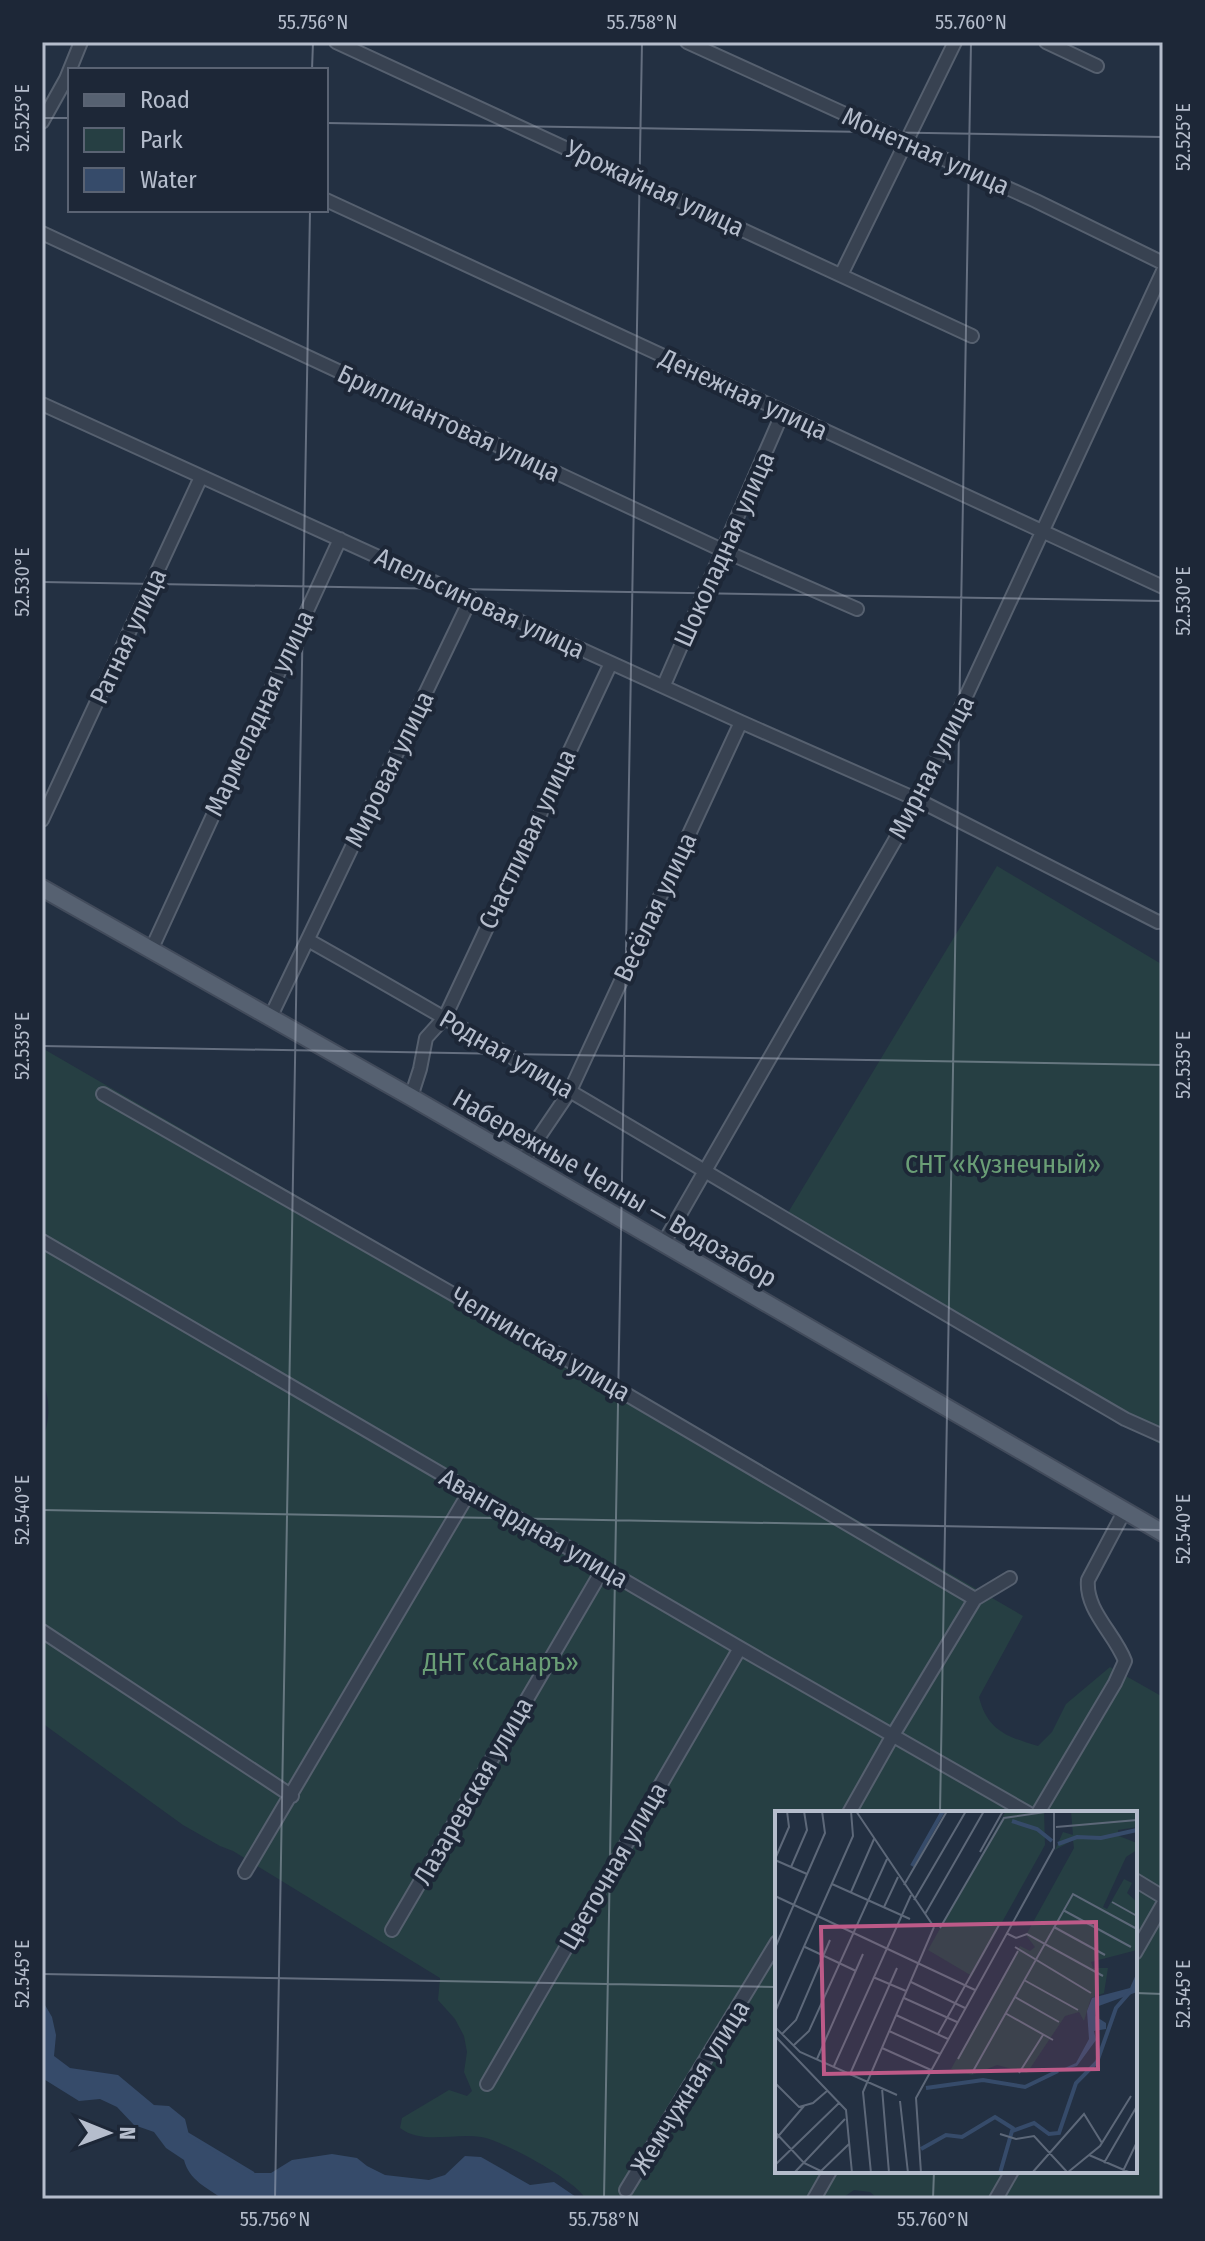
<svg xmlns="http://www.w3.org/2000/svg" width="1205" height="2241" viewBox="0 0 1205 2241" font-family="'Fira Sans Condensed',sans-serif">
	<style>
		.green { fill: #263f43; fill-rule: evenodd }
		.water { fill: #364b6a }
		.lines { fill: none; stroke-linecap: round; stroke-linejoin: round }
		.stream { stroke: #364b6a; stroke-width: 3 }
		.minor-casing { stroke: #56606f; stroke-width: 16 }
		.major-casing { stroke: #424b5b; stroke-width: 20 }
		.minor { stroke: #384251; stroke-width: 12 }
		.major { stroke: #566171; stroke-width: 16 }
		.ticks { fill: none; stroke: #b5bdcc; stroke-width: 2; stroke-opacity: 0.45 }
		.labels { text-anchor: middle; stroke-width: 8; stroke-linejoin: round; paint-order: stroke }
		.street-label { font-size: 26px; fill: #b5bdcc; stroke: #1d2737 }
		.park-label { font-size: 26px; fill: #6a9e76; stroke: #1d2737 }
		.inset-river { fill: none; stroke: #364b6a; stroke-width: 4 }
		.inset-road { fill: none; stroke: #5d6879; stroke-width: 2 }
		.view { fill: #bd5a88; fill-opacity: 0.15; stroke: #bd5a88; stroke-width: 4 }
		.inset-edge { fill: none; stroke: #b5bdcc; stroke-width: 4 }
		.neatline { fill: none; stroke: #b5bdcc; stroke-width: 3 }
		.ticks-label { font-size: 20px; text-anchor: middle; fill: #b5bdcc }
	</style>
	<rect width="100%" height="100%" fill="#233042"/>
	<path class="green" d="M997 866 1163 965V1446L783 1221Z
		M42 1048 1023 1616 979 1697C987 1730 1007 1737 1038 1746L1052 1732 1066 1704 1110 1667 1163 1697V2199H878L870 2192 854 2190 841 2199H586C575 2180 508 2144 486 2138 458 2131 424 2146 400 2128L402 2118 449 2090 467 2096 472 2091 464 2072 467 2052 464 2036 455 2019 438 2000 440 1978 233 1851 220 1846 183 1825 42 1723V1441C51 1418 50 1400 42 1377ZM777 1813H1135V2171H777Z"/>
	<path class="water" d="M42 2000 52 2017 56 2035 54 2056 70 2068 118 2075 154 2105 169 2106 185 2119 189 2135 253 2173H271L292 2160 332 2154 357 2158 367 2166 385 2175 429 2180 445 2175 465 2156 481 2157 530 2185 554 2182 579 2199H223C207 2188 189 2180 184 2160L166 2148 154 2132 134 2125 117 2107 100 2099 79 2101 42 2078Z"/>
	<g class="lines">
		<path class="stream" d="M188 2134 253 2173"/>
		<g class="minor-casing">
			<path id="minor" d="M336 42 972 336
				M687 42 1036 201 1163 263
				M1046 42 1097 66
				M42 122 66 79 81 42
				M326 200 1163 587
				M42 233 722 550 857 609
				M842 273 955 42
				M42 404 741 722 918 800 1158 922 1163 921
				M664 685 783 412
				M42 820 201 477
				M308 940C583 1095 852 1261 1125 1419L1163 1436
				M152 948 340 539
				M271 1016 471 598
				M103 1094 556 1353 975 1599
				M411 1097 420 1069 426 1038 445 1017 611 663
				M522 1162 570 1091 741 722
				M42 1241 740 1648 1028 1813
				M663 1244 918 800 1163 271
				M42 1631 292 1796
				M849 1813 893 1735 975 1599 1010 1578
				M1038 1813 1115 1683 1125 1661C1115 1634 1085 1610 1088 1580L1125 1510
				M245 1872 470 1491
				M1135 1880 1163 1897
				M392 1930 603 1569
				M1135 1953 1163 1904
				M487 2084 740 1648
				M626 2190 777 1942
				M814 2199 830 2171
				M996 2199 1012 2171"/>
		</g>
		<g class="major-casing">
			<path id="major" d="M42 888 411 1097 1163 1533"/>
		</g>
		<use href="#minor" class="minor"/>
		<use href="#major" class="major"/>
	</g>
	<path class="ticks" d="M312 70 313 42M42 118H70M326 123 1163 137M42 582 1163 601M42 1046 1163 1065M42 1510 1163 1530M940 1813 971 42M42 1974 777 1987M1135 1993 1163 1994M275 2199 310 210M604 2199 642 42M933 2199 934 2171"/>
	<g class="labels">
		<g class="street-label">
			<text transform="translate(926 151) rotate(24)" y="9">Монетная улица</text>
			<text transform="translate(655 188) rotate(25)" y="9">Урожайная улица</text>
			<text transform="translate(744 394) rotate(25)" y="9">Денежная улица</text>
			<text transform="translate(449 423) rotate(25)" y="9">Бриллиантовая улица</text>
			<text transform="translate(724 549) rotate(-66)" y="9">Шоколадная улица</text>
			<text transform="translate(480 603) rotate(25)" y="9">Апельсиновая улица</text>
			<text transform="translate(128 636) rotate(-65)" y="9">Ратная улица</text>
			<text transform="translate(259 713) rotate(-65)" y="9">Мармеладная улица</text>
			<text transform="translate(931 767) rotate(-63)" y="9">Мирная улица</text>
			<text transform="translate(389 769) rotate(-64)" y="9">Мировая улица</text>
			<text transform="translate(527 839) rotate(-65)" y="9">Счастливая улица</text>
			<text transform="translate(655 907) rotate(-65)" y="9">Весёлая улица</text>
			<text transform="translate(507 1054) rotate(30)" y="9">Родная улица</text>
			<text transform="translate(615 1188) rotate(30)" y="9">Набережные Челны — Водозабор</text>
			<text transform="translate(541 1344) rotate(30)" y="9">Челнинская улица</text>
			<text transform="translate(534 1528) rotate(30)" y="9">Авангардная улица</text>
			<text transform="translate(473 1791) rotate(-60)" y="9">Лазаревская улица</text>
			<text transform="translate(613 1866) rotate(-60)" y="9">Цветочная улица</text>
			<text transform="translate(690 2087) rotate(-58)" y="9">Жемчужная улица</text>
		</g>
		<g class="park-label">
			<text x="1003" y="1173">СНТ «Кузнечный»</text>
			<text x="501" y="1671">ДНТ «Санаръ»</text>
		</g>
	</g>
	<g transform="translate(775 1811)">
		<rect width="362" height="362" fill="#233042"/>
		<path d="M231 0H269L270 34 197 165 153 139ZM296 0H362V16L343 19 344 25 362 32V39L351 46 328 96 332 98 349 68 357 72 352 82 362 91V139L316 151 318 157H333L329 182 316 187 309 210 304 201 290 205 252 262 222 254 197 264 176 258 245 135 255 140 260 136 251 124 299 37 298 29 280 39 288 21 298 24Z" fill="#263f43"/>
		<path d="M362 161V181L321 196 320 205 331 212V218L319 220 321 229 302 255 283 260 301 252 314 228 312 200 317 187 355 177Z" fill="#364b6a"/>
		<path class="inset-river" d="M237 10 262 18 277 30M283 33 302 26 326 27 362 19M137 55 168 0M151 277 208 269 250 276 283 260M146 338 171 324 187 326 220 306 239 318M225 362 237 320 259 312 274 323 284 322 301 272 322 251 341 197 362 173"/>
		<path class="inset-road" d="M81 0 159 116M281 16 362 9M205 41 228 0M0 48 14 16 12 0M0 49 32 63M16 56 32 19 29 0M57 73 135 108M129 74 172 0M76 81 99 28M0 85 200 179M139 89 191 0M337 91 362 105M109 96 123 66M288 99 356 136M150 103 209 0M279 116 330 144M165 117 229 7 277 0M231 122 241 127 252 123 328 165M30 136 81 160M240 136 316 182M0 137 50 22 47 0M98 166 131 180M249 169 303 199M136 171 190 197M240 186 284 211M129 187 182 211M0 201 78 25 76 0M230 202 278 229M121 204 173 228M0 216 25 241 122 284M114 220 165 243M7 223 21 209 55 129M163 223 224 114M0 225 71 299 77 362M19 234 34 220 112 48M107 237 156 259M42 248 88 143M183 248 243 140M59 255 136 84M197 262 298 83 362 118M244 262 268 224M75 263 122 157M0 272 24 296 38 292 52 280M107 277 114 362M125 290 133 362M0 321 29 352 50 362M225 323 241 328 259 325 293 362M0 329 29 295M314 344 356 362M329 352 362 295M0 354 64 292M348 360 362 331M19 362 70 308M44 362 74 333M96 362 88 281 159 116M146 362 141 287 279 37V0M257 362 309 303 327 332M292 362 325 335 356 285"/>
		<path class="view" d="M321 111 323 258 49 263 46 116Z"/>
		<rect width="362" height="362" class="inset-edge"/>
	</g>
	<rect width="1205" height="2241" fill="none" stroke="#1d2737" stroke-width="88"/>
	<rect x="68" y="68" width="260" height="144" fill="#1d2737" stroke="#5a6373" stroke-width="2"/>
	<rect x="84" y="94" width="40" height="12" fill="#566171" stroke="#5a6373" stroke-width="2"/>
	<text x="140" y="108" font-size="24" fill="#b5bdcc">Road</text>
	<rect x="84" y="128" width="40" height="24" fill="#263f43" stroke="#5a6373" stroke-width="2"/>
	<text x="140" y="148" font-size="24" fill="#b5bdcc">Park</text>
	<rect x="84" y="168" width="40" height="24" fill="#364b6a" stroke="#5a6373" stroke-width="2"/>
	<text x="140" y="188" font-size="24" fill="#b5bdcc">Water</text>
	<g transform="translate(108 2133) rotate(91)" stroke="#1d2737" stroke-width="6" paint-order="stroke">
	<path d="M0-6L14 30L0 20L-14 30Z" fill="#b5bdcc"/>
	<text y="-12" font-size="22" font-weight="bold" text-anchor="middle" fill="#b5bdcc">N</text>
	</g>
	<rect x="44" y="44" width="1117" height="2153" class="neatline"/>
	<g class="ticks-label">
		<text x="313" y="29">55.756°N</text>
		<text x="642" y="29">55.758°N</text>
		<text x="971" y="29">55.760°N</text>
		<text transform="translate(22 118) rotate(-90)" y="7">52.525°E</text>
		<text transform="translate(1183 137) rotate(-90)" y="7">52.525°E</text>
		<text transform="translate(22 582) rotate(-90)" y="7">52.530°E</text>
		<text transform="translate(1183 601) rotate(-90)" y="7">52.530°E</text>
		<text transform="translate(22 1046) rotate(-90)" y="7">52.535°E</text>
		<text transform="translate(1183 1065) rotate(-90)" y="7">52.535°E</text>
		<text transform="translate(22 1510) rotate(-90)" y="7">52.540°E</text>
		<text transform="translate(1183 1529) rotate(-90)" y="7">52.540°E</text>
		<text transform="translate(22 1974) rotate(-90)" y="7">52.545°E</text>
		<text transform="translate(1183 1994) rotate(-90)" y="7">52.545°E</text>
		<text x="275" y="2226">55.756°N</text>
		<text x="604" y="2226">55.758°N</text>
		<text x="933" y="2226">55.760°N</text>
	</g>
</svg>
